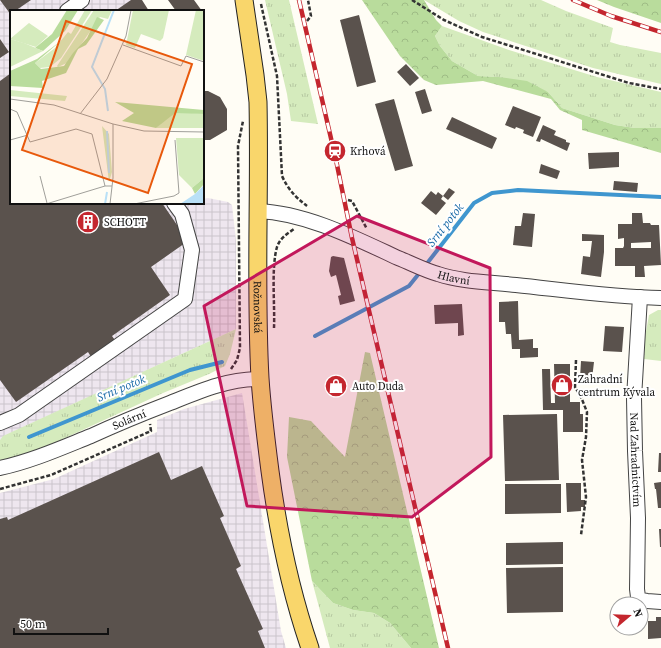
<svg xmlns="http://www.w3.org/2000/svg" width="661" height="648" viewBox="0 0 661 648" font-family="'Source Serif 4',serif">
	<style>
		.industrial { fill: url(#industrial-grid) }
		.grass { fill: url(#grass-tufts) }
		.forest { fill: url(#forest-crowns) }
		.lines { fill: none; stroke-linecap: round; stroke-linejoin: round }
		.stream { stroke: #3f96cf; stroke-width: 4 }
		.building { fill: #5a524d; fill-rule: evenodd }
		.minor-casing { stroke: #444; stroke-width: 16 }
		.major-casing { stroke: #222; stroke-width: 19 }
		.path { stroke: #333; stroke-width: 2.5; stroke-dasharray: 4 2; stroke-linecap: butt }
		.minor { stroke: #fff; stroke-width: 14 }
		.major { stroke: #f9d66b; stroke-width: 17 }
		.rail-casing { stroke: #c4262e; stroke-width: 4.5 }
		.rail { stroke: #fff; stroke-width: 3; stroke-dasharray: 9; stroke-linecap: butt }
		.marked { fill: #c2185b; fill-opacity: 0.2; stroke: #c2185b; stroke-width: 3; stroke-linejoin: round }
		.labels { text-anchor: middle; stroke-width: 4; stroke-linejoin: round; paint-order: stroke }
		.poi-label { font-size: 11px; fill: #111; stroke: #fff; text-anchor: start }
		.street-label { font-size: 11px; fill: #111; stroke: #fff }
		.water-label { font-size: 12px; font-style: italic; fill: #1768a6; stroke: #fff }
		.inset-river { fill: none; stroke: #b9e0f7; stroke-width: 2 }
		.inset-road { fill: none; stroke: #a09f9a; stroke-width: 1 }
		.view { fill: #e8590c; fill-opacity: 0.15; stroke: #e8590c; stroke-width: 2 }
		.inset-edge { fill: none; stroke: #111; stroke-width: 2 }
	</style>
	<defs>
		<pattern id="industrial-grid" width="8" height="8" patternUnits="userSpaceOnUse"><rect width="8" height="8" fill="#eee6ef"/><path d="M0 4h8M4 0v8" fill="none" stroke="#cbc4cc"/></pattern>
		<pattern id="grass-tufts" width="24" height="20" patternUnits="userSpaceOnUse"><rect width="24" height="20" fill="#d5ebbd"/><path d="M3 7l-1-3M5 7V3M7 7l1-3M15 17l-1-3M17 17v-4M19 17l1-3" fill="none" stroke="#b6c8a1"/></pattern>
		<pattern id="forest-crowns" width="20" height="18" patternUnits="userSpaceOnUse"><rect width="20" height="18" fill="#b9dc9c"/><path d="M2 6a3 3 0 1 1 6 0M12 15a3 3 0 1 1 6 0" fill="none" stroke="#9ebc85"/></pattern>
	</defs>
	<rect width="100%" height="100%" fill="#fffdf5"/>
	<path class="industrial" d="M0 0H131L127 11H11V203H203V199L208 198 228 202 232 205 236 241V329L4 436 0 440Z
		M242 393 281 631 286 648H0V493L54 479 157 432V420L184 409Z"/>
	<path class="grass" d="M265 0H289L318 124 291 121 287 94Z
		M424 0H541L566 11 613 28 610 42 620 45 661 53V84L593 68 483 32 459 21Z
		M442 26 509 50 597 77 661 92V128H635L615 125 562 108 548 92 499 77 478 76 452 61 440 46 435 36Z
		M658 310H661V361L644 359 645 337 649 315Z
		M236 329 230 354 225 366 209 374 163 393 39 450 2 461 0 460V440L3 436Z
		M312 581 333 603 353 610 374 613 390 623 411 648H330Z"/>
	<path class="forest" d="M362 0H424L436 20 442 26 435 36 440 46 452 61 478 76 499 77 527 81 548 92 562 108 615 125 635 128H661V153L582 130V120L560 110 551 99 483 81 436 85 424 80 400 56Z
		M597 0H661V23L614 7Z
		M365 352 370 353 439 648H411L390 623 374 613 353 610 333 603 312 581 287 457 289 417 311 421 345 457Z"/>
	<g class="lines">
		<path class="stream" d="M425 266 474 203 492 193 518 190 661 197
			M315 336 409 286 421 271
			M29 437 190 370 222 362"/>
	</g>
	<path class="building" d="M0 0H31L15 11H11V15Z
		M131 0H142L149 11H115Z
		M168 0H194L202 11H176Z
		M359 15 376 82 357 87 340 20Z
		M0 39 9 52 0 58Z
		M406 64 419 78 410 86 397 72Z
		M11 73V203H162L188 241 151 267 170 295 112 336 117 343 93 360 88 352 16 402 0 380V81Z
		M425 89 432 111 422 114 415 92Z
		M203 91H208L220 97 227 109V130L210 140H203Z
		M394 99 413 166 395 171 375 104Z
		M513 106 541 117 533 137 523 133 524 130 516 127 515 129 505 125Z
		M452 117 497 138 492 149 446 129Z
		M543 125 556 131 554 135 566 140V142L570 143 567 151 541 139 540 142 536 141Z
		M619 152V167L589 169 588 153Z
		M541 164 560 171 557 179 539 173Z
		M614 181 638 183 637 192 613 190Z
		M449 188 455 192 448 200 443 196 441 199 446 203 436 215 421 203 431 191 436 195 438 192 443 196Z
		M523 213 535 214 532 247 513 245 515 226H521Z
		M632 213H642L643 223H650L651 225H659L661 265 644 266 645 277H635V266H615V248H623L624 246V238L618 239V224H632ZM651 242V248H631V243Z
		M582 234 604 235V252L601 277 581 274 583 256 590 257 592 241H582Z
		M333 256 344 258 355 301 340 305 338 296 341 295 336 275 331 277 329 271 331 257Z
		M518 301 519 340 533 339V348H538V357L520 358V349H512L511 334H506L505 322H499V302Z
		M462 304 464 335 458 336V323L435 324 434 305Z
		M605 326 624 327 622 352 603 351Z
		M581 361 594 362 592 379 580 378Z
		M554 364H570V402H580V414H583V432H563V410H543L542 369H550L551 403H555Z
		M557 414 559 480 505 481 503 415Z
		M159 452 171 480 202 466 224 516 220 518 241 566 236 569 263 629 258 631 265 648H0V519L7 517 8 520Z
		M659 453H661V472H658Z
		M661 482V508H658L656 489H655L654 483Z
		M566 483H581V500H585V507H581V511L567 512Z
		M505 484H561V513L505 514Z
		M659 529H661V547H660Z
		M563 542V564L506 565V543Z
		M563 567V612L507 613 506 568Z
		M656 617H661V638L648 639V621H656Z"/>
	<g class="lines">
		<g class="minor-casing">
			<g id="minor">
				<path d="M67 11 82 0"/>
				<path id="s1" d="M258 211C306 213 355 238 398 258 411 263 424 270 438 274 462 282 490 282 516 285 564 290 613 297 661 298"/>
				<path id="s2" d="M640 297 634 398 635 451 638 518 637 589 638 597 641 600 647 601 661 602"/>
				<path d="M0 423 19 415 185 299 192 250 182 214 174 203"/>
				<path id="s3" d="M0 468C32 461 61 448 91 436 117 424 144 413 170 403 200 391 227 379 260 379"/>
			</g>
		</g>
		<g class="major-casing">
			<g id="major">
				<path id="s4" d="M244 0 255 75 258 102C260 194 255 286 260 378 262 409 266 440 270 471 278 531 290 590 310 648"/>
			</g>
		</g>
		<path class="path" d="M412 0 444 20 482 37 629 83 661 89
			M261 4 277 76 282 176C288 189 295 197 307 206
			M307 21 311 16 308 0
			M348 200 352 201 367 229
			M274 328C275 305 271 268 277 247 280 238 287 234 294 229
			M576 360 575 387 581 397 587 412 586 437 582 460 586 497 581 535
			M231 369 237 360 240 348 238 146 243 121
			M0 489 51 475 151 431 150 424"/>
		<use href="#minor" class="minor"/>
		<use href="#major" class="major"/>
		<g class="rail-casing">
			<path id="rail" d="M299 0 336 160 352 238 448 648
				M573 0 611 16 661 32"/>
		</g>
		<use href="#rail" class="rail"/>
	</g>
	<path class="marked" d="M357 216 490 268 491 457 412 517 247 506 204 306Z"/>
	<defs>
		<g id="station-disc" transform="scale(1.15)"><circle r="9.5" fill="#c4262e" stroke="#fff"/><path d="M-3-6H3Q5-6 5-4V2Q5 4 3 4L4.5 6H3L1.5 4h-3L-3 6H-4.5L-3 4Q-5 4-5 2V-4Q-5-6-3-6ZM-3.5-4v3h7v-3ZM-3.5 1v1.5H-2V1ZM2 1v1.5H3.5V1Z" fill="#fff"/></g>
		<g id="building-disc" transform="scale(1.15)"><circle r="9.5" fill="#c4262e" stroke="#fff"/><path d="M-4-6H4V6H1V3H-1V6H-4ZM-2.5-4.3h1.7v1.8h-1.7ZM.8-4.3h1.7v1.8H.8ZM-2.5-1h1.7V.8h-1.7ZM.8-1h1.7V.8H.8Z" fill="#fff"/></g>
		<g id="shop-disc" transform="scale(1.15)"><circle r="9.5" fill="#c4262e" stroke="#fff"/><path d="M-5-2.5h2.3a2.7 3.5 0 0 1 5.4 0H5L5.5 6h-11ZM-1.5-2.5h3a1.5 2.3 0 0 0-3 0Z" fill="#fff"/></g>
	</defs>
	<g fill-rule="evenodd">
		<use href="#station-disc" x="335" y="151"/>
		<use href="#building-disc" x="88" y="222"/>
		<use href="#shop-disc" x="562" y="385"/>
		<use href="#shop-disc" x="336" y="386"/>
	</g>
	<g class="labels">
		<g class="poi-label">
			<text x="350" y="155">Krhová</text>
			<text x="104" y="226">SCHOTT</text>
			<text x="578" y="383">Zahradní<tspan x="578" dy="13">centrum Kývala</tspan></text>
			<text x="352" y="390">Auto Duda</text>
		</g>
		<g class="street-label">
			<text dy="4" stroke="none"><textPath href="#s1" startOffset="208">Hlavní</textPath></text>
			<text dy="4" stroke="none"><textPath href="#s4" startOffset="308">Rožnovská</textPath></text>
			<text dy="4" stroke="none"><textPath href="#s3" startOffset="138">Solární</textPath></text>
			<text dy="4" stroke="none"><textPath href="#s2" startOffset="163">Nad Zahradnictvím</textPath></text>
		</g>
		<g class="water-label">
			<text transform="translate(445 225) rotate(-52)" y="4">Srní potok</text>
			<text transform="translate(121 388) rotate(-23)" y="4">Srní potok</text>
		</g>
	</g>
	<g transform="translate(10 10)">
		<rect width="194" height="194" fill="#fffdf5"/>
		<path d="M75 0H82L51 48 40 57 30 58 25 53 45 38 58 22 61 24ZM84 0H102L98 9 90 7 59 52 48 57 47 56ZM123 0H159L153 28 150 31 131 24 125 38 116 35ZM186 0H194V51L176 45ZM19 13 38 26 26 37 0 29ZM0 80 57 86 55 91 0 86ZM170 102 194 104V118H146L159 105ZM92 116 99 124 102 162 99 172ZM166 128H194V168L182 178 169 165Z" fill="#d5ebbd"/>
		<path d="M57 0H68L55 21 33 41 25 38 42 24ZM87 7 94 10 76 35 68 39 56 63 32 71 33 78 0 76V61L27 49 52 30 25 53 31 59 54 56 63 43 77 28ZM105 92 194 100V104L165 103 146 118 112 111 124 103ZM194 168V174L185 184 182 178Z" fill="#b9dc9c"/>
		<path d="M0 29 14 33 33 41 0 57Z" fill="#d5ebbd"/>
		<path d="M194 175 193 194H170L185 184Z" fill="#b9e0f7"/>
		<path class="inset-river" d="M98 101 95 79 82 57 104 0M97 121 99 163M95 194 97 182"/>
		<path class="inset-road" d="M113 35 171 56 176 46 194 52M0 89 44 95 103 114 134 121 194 122M0 99 7 102 20 132 66 119 82 124 95 176M70 104 97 69 116 26 121 0M0 130 18 125M30 166 37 193M36 194 95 176H102M100 194 103 168V114M124 194 164 186 169 183 165 130"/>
		<path class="view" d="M56 11 182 54 138 183 12 140Z"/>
		<rect width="194" height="194" class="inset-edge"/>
	</g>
	<g transform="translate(629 616) rotate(71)"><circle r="19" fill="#ffffff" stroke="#a0a0a0"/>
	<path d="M0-3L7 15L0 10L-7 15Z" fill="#c4262e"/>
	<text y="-6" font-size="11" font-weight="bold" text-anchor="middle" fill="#111111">N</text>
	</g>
	<path d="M14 628v6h94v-6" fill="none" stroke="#111111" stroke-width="2"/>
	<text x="20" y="628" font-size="12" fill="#111111" stroke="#ffffff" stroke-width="3" paint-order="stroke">50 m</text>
</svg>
